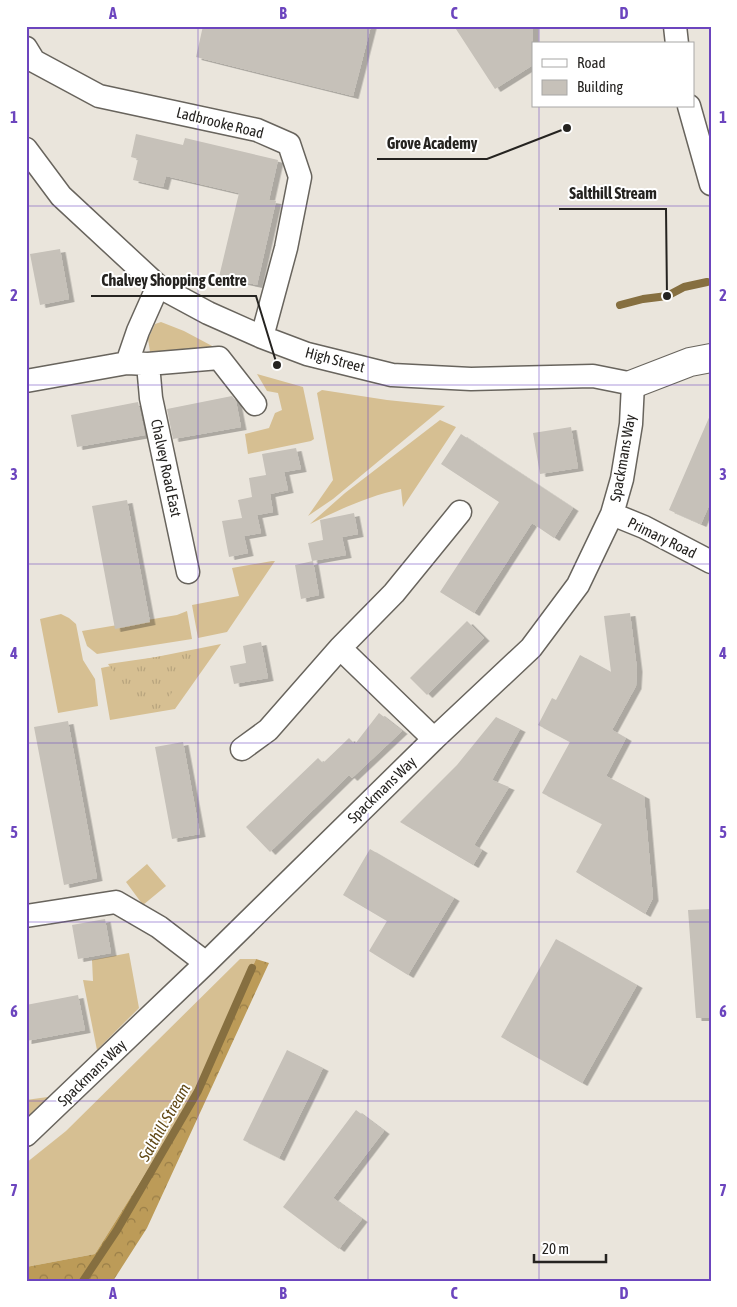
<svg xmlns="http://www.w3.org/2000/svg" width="737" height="1307" viewBox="0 0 737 1307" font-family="'Asap Condensed',sans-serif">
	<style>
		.grass { fill: #d6bf92 }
		.forest { fill: url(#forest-crowns) }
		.park { fill: url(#park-tufts) }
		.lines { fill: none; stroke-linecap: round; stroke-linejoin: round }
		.stream { stroke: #866f40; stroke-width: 8 }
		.building { fill: #c6c1b9; filter: url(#shadow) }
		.minor-casing { stroke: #68645d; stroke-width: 25 }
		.tertiary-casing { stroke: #68645d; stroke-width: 30 }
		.minor { stroke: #fff; stroke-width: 22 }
		.tertiary { stroke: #fff; stroke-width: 28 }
		.grid { fill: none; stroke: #6c45be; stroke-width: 1; stroke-opacity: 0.55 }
		.labels { text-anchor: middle; stroke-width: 4; stroke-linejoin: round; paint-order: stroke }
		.street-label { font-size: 15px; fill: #252320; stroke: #fff }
		.water-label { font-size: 16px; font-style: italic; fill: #624a17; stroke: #fff }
		.leader { fill: none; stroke: #252320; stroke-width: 2 }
		.callout-dot { fill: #252320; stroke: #fff; stroke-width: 2 }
		.callout-label { font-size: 16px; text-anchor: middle; font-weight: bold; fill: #252320; stroke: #fff; stroke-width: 4; stroke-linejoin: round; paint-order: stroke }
		.neatline { fill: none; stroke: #6c45be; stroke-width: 2 }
		.grid-label { font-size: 16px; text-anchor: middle; font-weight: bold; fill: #6c45be }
	</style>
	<defs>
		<pattern id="forest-crowns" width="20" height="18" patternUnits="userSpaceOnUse" patternTransform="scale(1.25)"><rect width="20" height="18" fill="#bc9b58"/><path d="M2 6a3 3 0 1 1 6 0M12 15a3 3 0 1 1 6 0" fill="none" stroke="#997e48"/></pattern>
		<pattern id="park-tufts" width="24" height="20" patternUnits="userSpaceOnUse" patternTransform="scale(1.25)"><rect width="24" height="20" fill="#d6bf92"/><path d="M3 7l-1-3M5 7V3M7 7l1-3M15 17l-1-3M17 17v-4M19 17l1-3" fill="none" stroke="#b8a47e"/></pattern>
		<filter id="shadow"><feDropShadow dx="5.5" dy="3" stdDeviation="0" flood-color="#0004"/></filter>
	</defs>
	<rect width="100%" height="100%" fill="#eae5dc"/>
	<path class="grass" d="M161 322 184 331 214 347 159 356 150 352 148 339 155 324Z
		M257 374 303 387 314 439 311 441 248 454 245 434 269 428 275 413 282 410 278 393 267 391Z
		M322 390 387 400 445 406 333 499 308 516 333 480 317 393Z
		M440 420 456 427 403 507 401 489C369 496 340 509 310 524L345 493Z
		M272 561H275L227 632 198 638 192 605 239 596 232 568Z
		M187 611 192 639 97 654 87 646 82 631 177 615Z
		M61 614 69 618 76 624 83 660 95 679 98 706 58 713 40 619Z
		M221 644 175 709 110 720 101 668Z
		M147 864 166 886 143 905 126 882Z
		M129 953 139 1008 97 1050 83 980 93 981 92 960Z
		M240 959H256L225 1031 179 1120 95 1254 26 1267V1163L66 1131Z
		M55 1096 26 1124V1100Z"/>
	<path class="forest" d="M256 959 269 963 147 1228 113 1281H26V1267L95 1254 179 1120 225 1031Z"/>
	<path class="park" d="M205 650 160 708 143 713 108 664Z"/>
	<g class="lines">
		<path class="stream" d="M620 305 643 299 667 296 684 287 707 282
			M83 1281 117 1230 198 1091 252 968"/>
	</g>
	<path class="building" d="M203 26H371L353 96 196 57Z
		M454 26H533V65L495 89Z
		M136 134 183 145 185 138 278 160 269 200 276 201 257 285 219 277 239 193 166 176 163 187 133 180 138 159 131 157Z
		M60 249 69 299 40 305 30 254Z
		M232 396 236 401 241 427 173 439 167 409Z
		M138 402 145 435 77 447 71 415Z
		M711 413V501L701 524 669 510Z
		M571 427 578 468 540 474 533 433Z
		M461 434 573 508 554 538 532 523 474 613 440 592 499 502 441 464Z
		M296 448 301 469 284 472 288 490 270 494 273 512 257 515 261 533 244 536 248 553 229 557 222 521 242 518 238 500 252 497 249 478 266 475 262 454Z
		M127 500 150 622 115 629 92 506Z
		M354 513 358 534 342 537 346 555 312 561 308 543 323 540 320 520Z
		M313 561 319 595 301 599 295 565Z
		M630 613 637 669 636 686 612 730 626 738 606 776 644 796 653 898 645 914 576 872 602 824 542 793 570 742 538 725 552 698 556 700 580 655 611 672 604 616Z
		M467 621 484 638 427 695 410 678Z
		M261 642 268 678 234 684 230 666 246 663 243 646Z
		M379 713 402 731 352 778 349 775 270 852 246 827 318 758 323 763 349 738 355 744Z
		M496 717 520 729 492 780 509 787 474 845 482 850 473 865 400 822 457 765Z
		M68 721 97 878 64 885 34 727Z
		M183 742 200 834 172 839 155 747Z
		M370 849 454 898 408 975 369 951 387 921 343 895Z
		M711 909V1018H696L688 910Z
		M105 919 111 953 78 959 72 925Z
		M556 939 637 985 582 1083 501 1037Z
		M78 995 85 1030 26 1041V1005Z
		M287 1050 323 1068 279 1158 243 1140Z
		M356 1110 384 1131 333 1198 362 1219 339 1249 283 1207Z"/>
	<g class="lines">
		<g class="minor-casing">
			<path id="minor" d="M675 26 677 44
				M26 48 34 61 99 96 257 130 289 144 300 177 286 248 262 337
				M689 106 711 184
				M26 149 61 196 158 286 208 313 262 337 307 354 392 375 471 379 593 376 633 384 631 424 622 479 612 514 578 585 531 648 434 739 206 963 26 1135
				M127 363 138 331 158 286
				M148 364 151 398 188 572
				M26 381 127 363 148 364 219 358 255 404
				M612 514 644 527 711 562
				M340 648 434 739
				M242 749 268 730 340 648 394 593 460 512
				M26 916 116 902 159 927 206 963"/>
		</g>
		<g class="tertiary-casing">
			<path id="tertiary" d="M633 384 690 362 711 358"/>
		</g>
		<use href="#minor" class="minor"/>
		<use href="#tertiary" class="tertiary"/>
	</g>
	<path class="grid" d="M198 26V1281M368 26V1281M539 26V44M539 106V1281M26 206H711M26 385H711M26 564H711M26 743H711M26 922H711M26 1101H711"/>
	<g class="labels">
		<g class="street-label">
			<text transform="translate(220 123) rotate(14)" y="5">Ladbrooke Road</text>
			<text transform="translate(335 360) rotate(15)" y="5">High Street</text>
			<text transform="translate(623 458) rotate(-80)" y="5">Spackmans Way</text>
			<text transform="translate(166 468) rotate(78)" y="5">Chalvey Road East</text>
			<text transform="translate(662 538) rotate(26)" y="5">Primary Road</text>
			<text transform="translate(382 790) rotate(-44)" y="5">Spackmans Way</text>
			<text transform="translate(92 1073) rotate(-44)" y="5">Spackmans Way</text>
		</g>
		<g class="water-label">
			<text transform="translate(164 1122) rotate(-60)" y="6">Salthill Stream</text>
		</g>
	</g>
	<path class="leader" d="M567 128L487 159H377M667 296L666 209H559M277 365L256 296H91"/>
	<g class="callout-dot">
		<circle cx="567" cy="128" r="5"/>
		<circle cx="667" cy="296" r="5"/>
		<circle cx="277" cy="365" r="5"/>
	</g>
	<g class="callout-label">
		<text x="432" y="149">Grove Academy</text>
		<text x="613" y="199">Salthill Stream</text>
		<text x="174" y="286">Chalvey Shopping Centre</text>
	</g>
	<rect width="737" height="1307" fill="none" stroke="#ffffff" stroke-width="55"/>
	<rect x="532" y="42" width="162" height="65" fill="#ffffff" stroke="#a8a7a6"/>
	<rect x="542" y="59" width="25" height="8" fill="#ffffff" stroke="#a8a7a6"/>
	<text x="577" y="68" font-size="15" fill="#252320">Road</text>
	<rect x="542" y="80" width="25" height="15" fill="#c6c1b9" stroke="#a8a7a6"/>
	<text x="577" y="92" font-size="15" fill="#252320">Building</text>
	<path d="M534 1254v8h72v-8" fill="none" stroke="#252320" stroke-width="2.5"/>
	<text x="542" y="1254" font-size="15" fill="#252320" stroke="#ffffff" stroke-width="4" paint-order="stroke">20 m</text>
	<rect x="28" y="28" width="682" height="1252" class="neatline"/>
	<g class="grid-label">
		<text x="113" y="19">A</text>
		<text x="283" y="19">B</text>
		<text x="454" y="19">C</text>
		<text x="624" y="19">D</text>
		<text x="14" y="123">1</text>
		<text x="723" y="123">1</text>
		<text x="14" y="301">2</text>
		<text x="723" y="301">2</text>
		<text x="14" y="480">3</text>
		<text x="723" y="480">3</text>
		<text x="14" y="659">4</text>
		<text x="723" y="659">4</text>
		<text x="14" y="838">5</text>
		<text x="723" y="838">5</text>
		<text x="14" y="1017">6</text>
		<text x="723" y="1017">6</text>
		<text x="14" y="1196">7</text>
		<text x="723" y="1196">7</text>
		<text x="113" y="1299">A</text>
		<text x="283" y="1299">B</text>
		<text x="454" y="1299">C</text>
		<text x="624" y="1299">D</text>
	</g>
</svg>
